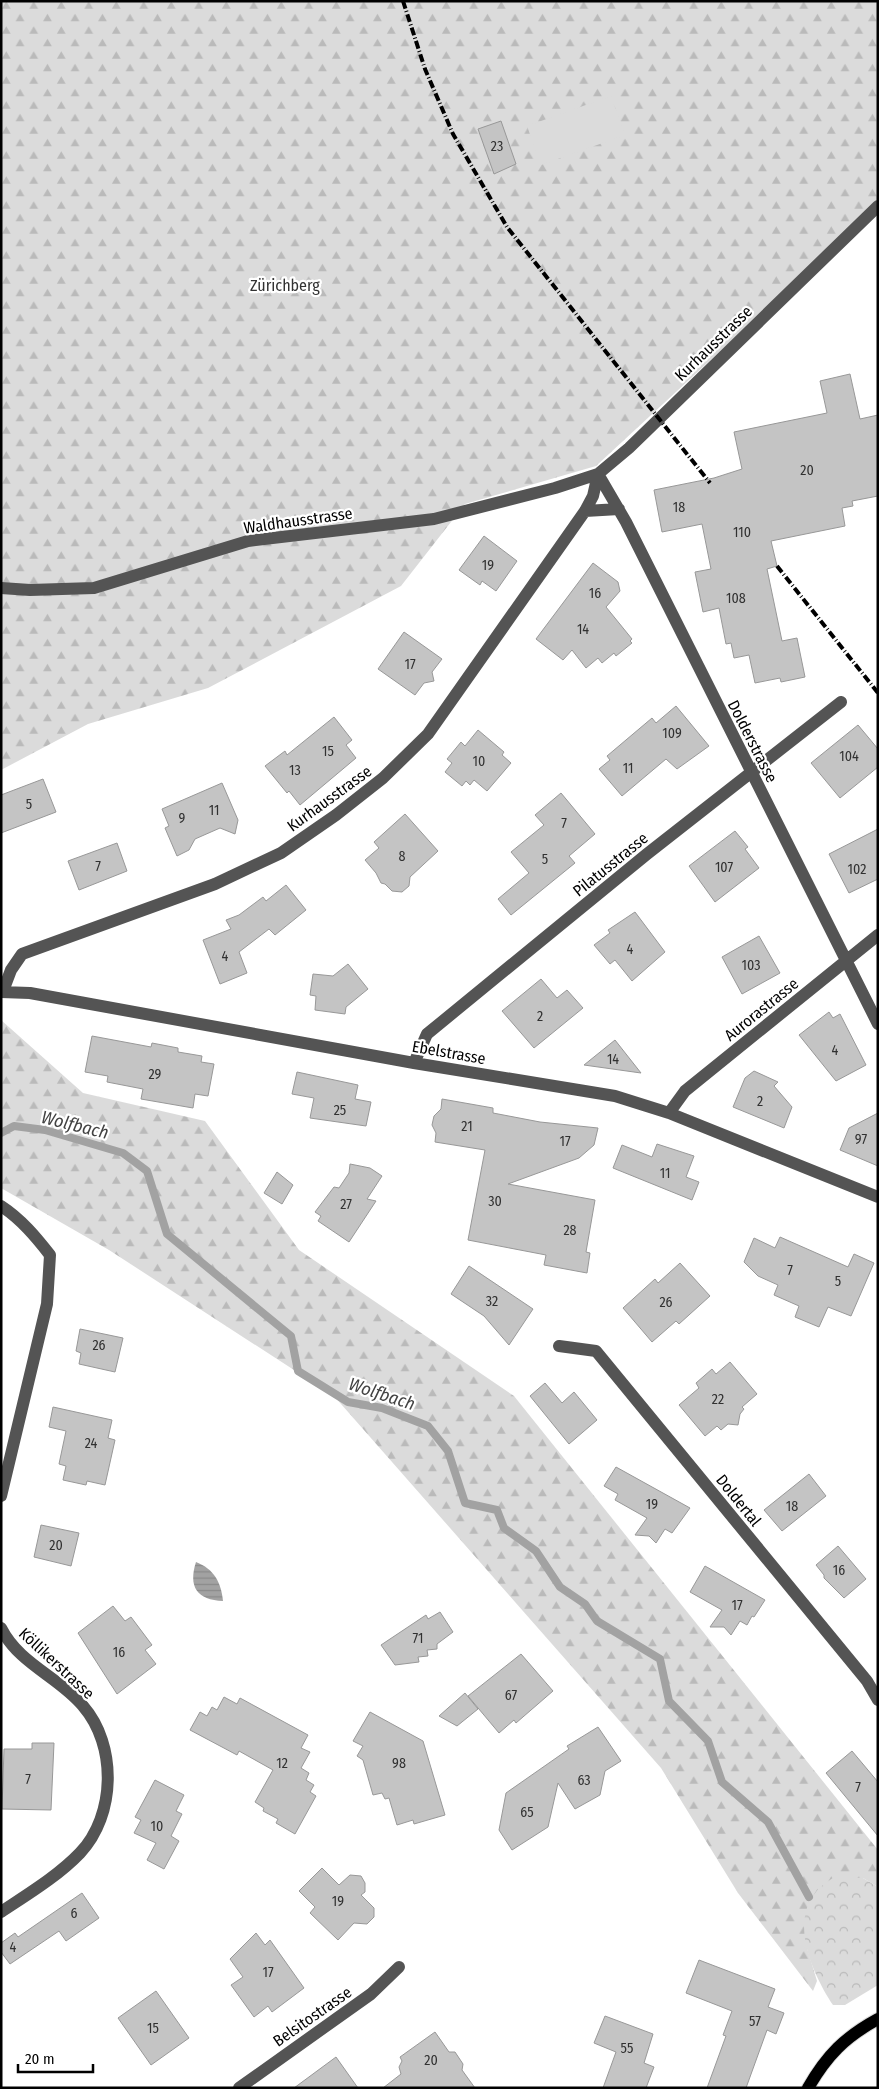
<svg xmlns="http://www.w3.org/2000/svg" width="879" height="2089" viewBox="0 0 879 2089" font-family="'Fira Sans Condensed',sans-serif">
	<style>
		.forest { fill: url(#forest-firs) }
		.park { fill: url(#park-crowns) }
		.garden { fill: #dbdbdb }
		.water { fill: url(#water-rules) }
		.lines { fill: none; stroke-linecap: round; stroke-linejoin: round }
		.stream { stroke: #a2a2a2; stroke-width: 8 }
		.building { fill: #c4c4c4; stroke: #989898 }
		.major-casing { stroke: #dbdbdb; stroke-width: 14 }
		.minor { stroke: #545454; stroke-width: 12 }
		.major { stroke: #000; stroke-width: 12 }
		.rail { stroke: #000; stroke-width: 4; stroke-dasharray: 8 2.5 1 2.5; stroke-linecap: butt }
		.labels { text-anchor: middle; stroke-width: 4.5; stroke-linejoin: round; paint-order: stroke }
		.number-label { font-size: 14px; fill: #313131 }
		.park-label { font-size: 16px; fill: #323232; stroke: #fff }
		.street-label { font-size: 16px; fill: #000; stroke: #fff }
		.water-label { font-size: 18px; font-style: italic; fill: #434343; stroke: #fff }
	</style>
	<defs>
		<pattern id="forest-firs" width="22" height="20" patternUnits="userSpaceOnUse" patternTransform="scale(1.25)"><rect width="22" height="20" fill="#dbdbdb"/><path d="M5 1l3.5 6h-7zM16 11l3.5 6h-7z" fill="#bababa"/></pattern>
		<pattern id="park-crowns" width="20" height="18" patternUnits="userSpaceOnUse" patternTransform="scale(1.25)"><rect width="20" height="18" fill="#dbdbdb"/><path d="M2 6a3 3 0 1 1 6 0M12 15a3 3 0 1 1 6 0" fill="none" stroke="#bababa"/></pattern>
		<pattern id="water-rules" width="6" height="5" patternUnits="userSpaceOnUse" patternTransform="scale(1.25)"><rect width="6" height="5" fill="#a2a2a2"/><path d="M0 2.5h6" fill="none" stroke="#8a8a8a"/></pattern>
	</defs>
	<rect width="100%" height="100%" fill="#fff"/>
	<path class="forest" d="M1 1H878V205L596 466 465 504 401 586 208 688 88 724 1 770Z
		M1 1020 83 1093 205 1121 299 1250 514 1396 878 1850V1887L863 1878 807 1948 817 1981 813 1991 738 1893 661 1768 334 1396 109 1250 1 1188Z"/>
	<path class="park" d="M834 1877 863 1878 878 1887V1985L845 2005H833C814 1976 789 1924 816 1892 820 1886 828 1882 834 1877Z"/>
	<path class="garden" d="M611 96 625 135 541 165 527 126Z"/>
	<path class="water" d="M196 1562C214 1569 221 1582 223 1601 197 1600 188 1587 196 1562Z"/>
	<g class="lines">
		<path class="stream" d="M1 1133 14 1126 45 1130 123 1153 147 1171 167 1234 291 1336 298 1371 348 1402 382 1408 428 1426 448 1451 465 1503 497 1510 504 1528 536 1551 560 1587 585 1604 597 1621 660 1659 669 1701 708 1741 722 1782 768 1822 809 1897"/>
	</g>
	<path class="building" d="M501 121 516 164 494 174 478 129Z
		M850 374 860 419 878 415V496L852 501 853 506 842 508 845 526 771 541 777 566 767 569 782 641 797 638 805 677 781 682 780 678 755 683 749 655 734 658 731 643 726 644 719 608 703 612 695 572 711 569 702 524 662 532 654 490 714 478 742 469 734 432 827 413 820 381Z
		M484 536 517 561 496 591 482 581 480 585 459 570Z
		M593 563 618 582 620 591 606 607 632 639 630 641 632 643 616 656 614 653 602 663 598 658 586 668 572 650 563 660 536 639Z
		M404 632 442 659 432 672 434 681 424 683 415 695 378 669Z
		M676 706 709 746 677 769 666 759 622 796 599 769 610 760 607 756 652 718 656 723Z
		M334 717 352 740 346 745 356 758 300 805 289 791 287 793 265 766 285 751 287 755Z
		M858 725 878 749V767L840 798 811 763Z
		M478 730 504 752 502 755 511 763 487 791 474 780 470 785 466 781 462 786 445 772 452 763 447 759 461 742 465 746Z
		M43 779 56 812 1 833V795Z
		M222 783 238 820 235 834 220 828 195 839 189 850 177 856 165 828 169 826 162 809Z
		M561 793 595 834 569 856 575 863 511 915 498 899 529 873 511 852 544 825 535 815Z
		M405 814 438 851 410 877 409 886 402 892 392 891 385 884 381 883 376 873 365 860 379 848 374 842Z
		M878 829V879L849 893 829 854Z
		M735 831 748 847 745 849 759 868 715 902 689 866Z
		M117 843 127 871 79 890 68 861Z
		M286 885 306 910 275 935 269 929 239 952 247 973 220 984 203 940 231 929 226 920 239 915 263 897 266 901Z
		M635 912 665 952 632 981 615 960 610 964 594 945 610 933 608 930Z
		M759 936 780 973 742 994 722 957Z
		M348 964 368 989 346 1007 345 1014 315 1010 316 996 310 995 313 974 333 976Z
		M541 979 557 998 567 990 583 1008 534 1048 502 1011Z
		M829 1012 833 1018 840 1014 866 1065 836 1081 799 1035Z
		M92 1036 151 1047 152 1043 178 1048V1052L202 1056 201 1062 214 1064 208 1096 195 1094 193 1108 141 1099 143 1089 107 1082 108 1076 85 1072Z
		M615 1040 641 1073 584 1065Z
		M754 1071 778 1082 774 1086 792 1107 784 1128 733 1107 745 1078Z
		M297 1072 358 1085 355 1099 371 1102 366 1126 310 1118 314 1098 292 1094Z
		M442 1099 493 1108V1113L540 1122 598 1128 594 1145 579 1158 508 1184 595 1200 586 1252 590 1253 587 1273 544 1265 546 1255 468 1240 485 1150 435 1142 436 1133 432 1125 434 1116 441 1109Z
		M878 1113V1166L840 1150 849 1128Z
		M657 1144 694 1156 686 1177 699 1182 692 1200 613 1168 622 1145 652 1157Z
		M350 1164 370 1168 382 1176 367 1199 376 1201 349 1242 318 1221 321 1216 315 1212 334 1187 339 1188 349 1173Z
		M277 1172 293 1185 282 1204 264 1193Z
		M780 1237 848 1267 854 1254 874 1263 851 1316 828 1307 819 1327 795 1317 799 1306 774 1295 778 1285 758 1276 744 1262 754 1238 775 1248Z
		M680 1263 710 1296 679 1324 676 1321 652 1342 623 1308 655 1279 658 1283Z
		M469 1266 533 1309 509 1345 484 1316 451 1294Z
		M80 1329 123 1338 115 1372 79 1364 81 1353 76 1351Z
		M730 1362 757 1394 742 1407 744 1409 740 1414 738 1425 728 1424 721 1430 717 1426 705 1436 679 1405 699 1388 696 1383 712 1369 716 1374Z
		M545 1383 562 1403 574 1392 597 1420 569 1444 530 1396Z
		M53 1407 112 1420 108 1438 115 1440 105 1485 87 1481 86 1485 63 1480 66 1466 59 1464 66 1431 49 1427Z
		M616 1467 690 1508 672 1533 665 1529 656 1543 649 1536 635 1535 647 1518 615 1500 618 1494 604 1486Z
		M809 1474 826 1496 782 1531 764 1510Z
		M41 1525 79 1533 71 1566 34 1557Z
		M838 1546 866 1579 844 1598 824 1578V1575L816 1565Z
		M705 1566 765 1600 754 1617 752 1616 747 1625 740 1621 731 1635 724 1627H710L722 1610 690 1592Z
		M113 1606 125 1621 131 1617 152 1645 145 1650 156 1664 117 1694 78 1633Z
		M440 1612 453 1632 437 1644V1649L427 1650 428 1656 418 1657 419 1662 395 1665 381 1645 426 1615 428 1619Z
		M521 1654 553 1691 516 1723 514 1720 499 1733 468 1696Z
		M465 1693 478 1709 457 1726 439 1716Z
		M224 1697 237 1704 240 1698 308 1735 301 1748 310 1752 301 1768 309 1773 306 1780 314 1785 310 1792 316 1796 295 1834 276 1823 278 1819 263 1811 264 1808 255 1802 273 1770 239 1751 237 1755 190 1730 200 1712 207 1716 212 1707 217 1710Z
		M370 1712 423 1741 445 1815 414 1824 413 1820 397 1825 389 1798 385 1799 382 1793 373 1795 363 1760 357 1756 363 1746 353 1741Z
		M598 1727 621 1761 605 1771 600 1795 575 1809 558 1783 548 1827 512 1850 499 1830 506 1793 569 1749 567 1746Z
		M32 1743H54L51 1810 2 1809 4 1749H32Z
		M852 1751 878 1782V1836L826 1773Z
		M155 1780 184 1795 176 1811 182 1814 171 1836 179 1841 164 1869 147 1860 156 1843 134 1833 141 1820 135 1817Z
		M322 1868 339 1885 350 1875 361 1876 365 1883V1892L361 1895 374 1908V1917L367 1924 354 1923 338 1940 310 1913 315 1907 299 1891Z
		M82 1893 99 1918 66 1941 59 1931 10 1964 1 1952V1943L15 1933 18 1937Z
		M256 1933 265 1945 270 1940 304 1988 272 2012 268 2006 254 2017 231 1985 243 1977 230 1959Z
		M699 1960 775 1989 768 2007 784 2013 776 2034 767 2030 746 2088H707L726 2036 723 2035 732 2011 686 1993Z
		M156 1991 189 2038 151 2065 118 2018Z
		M605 2016 653 2034 644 2063 654 2067 646 2088H603L616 2052 594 2043Z
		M435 2032 449 2052H455L463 2064 462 2070 475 2088H383L401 2074 399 2067 402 2061 400 2057Z
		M336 2057 358 2088H294Z"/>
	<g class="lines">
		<g class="major-casing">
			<path id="major" d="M808 2088C827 2055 845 2037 878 2019"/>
		</g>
		<path class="minor" d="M598 474 626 522 878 1024
			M585 511 619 509
			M1 588 30 590 94 588 248 541 434 519 555 488 598 474
			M3 991 11 970 22 954 215 884 281 853 336 815 383 778 428 734 585 511 593 496 598 474 629 448 878 206
			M1 992 30 993 414 1063 615 1096 669 1113 878 1197
			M414 1063 427 1034 647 854 841 702
			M669 1113 685 1091 878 935
			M1 1206C21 1219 36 1237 50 1255L47 1304 1 1496
			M559 1346 596 1351 867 1681 878 1700
			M1 1628C19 1664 59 1677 83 1706 117 1745 116 1815 80 1853 58 1876 28 1894 1 1912
			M239 2088 371 1994 399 1967"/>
		<use href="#major" class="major"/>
		<path class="rail" d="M403 1 425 69 453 134 507 227 710 483
			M777 566 878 693"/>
	</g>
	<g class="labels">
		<g class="number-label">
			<text x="497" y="151">23</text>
			<text x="807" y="475">20</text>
			<text x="679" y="512">18</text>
			<text x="742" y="537">110</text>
			<text x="488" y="570">19</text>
			<text x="595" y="598">16</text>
			<text x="736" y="603">108</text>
			<text x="583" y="634">14</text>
			<text x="410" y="669">17</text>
			<text x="672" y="738">109</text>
			<text x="328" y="756">15</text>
			<text x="849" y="761">104</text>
			<text x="479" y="766">10</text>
			<text x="628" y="773">11</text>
			<text x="295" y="775">13</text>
			<text x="29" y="809">5</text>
			<text x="214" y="815">11</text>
			<text x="182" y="823">9</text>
			<text x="564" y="828">7</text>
			<text x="402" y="861">8</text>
			<text x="545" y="864">5</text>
			<text x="98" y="871">7</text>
			<text x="724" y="872">107</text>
			<text x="857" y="874">102</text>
			<text x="630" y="954">4</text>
			<text x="225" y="961">4</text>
			<text x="751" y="970">103</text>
			<text x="540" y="1021">2</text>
			<text x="835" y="1055">4</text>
			<text x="613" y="1064">14</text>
			<text x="155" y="1079">29</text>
			<text x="760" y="1106">2</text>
			<text x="340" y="1115">25</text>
			<text x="467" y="1131">21</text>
			<text x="861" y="1144">97</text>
			<text x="565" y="1146">17</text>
			<text x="665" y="1178">11</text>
			<text x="495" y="1206">30</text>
			<text x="346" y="1209">27</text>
			<text x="570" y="1235">28</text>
			<text x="790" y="1275">7</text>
			<text x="838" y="1286">5</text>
			<text x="492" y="1306">32</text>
			<text x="666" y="1307">26</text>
			<text x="99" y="1350">26</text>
			<text x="718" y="1404">22</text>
			<text x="91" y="1448">24</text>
			<text x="652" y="1509">19</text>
			<text x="792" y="1511">18</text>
			<text x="56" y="1550">20</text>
			<text x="839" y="1575">16</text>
			<text x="737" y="1610">17</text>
			<text x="418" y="1643">71</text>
			<text x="119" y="1657">16</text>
			<text x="511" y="1700">67</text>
			<text x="282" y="1768">12</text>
			<text x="399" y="1768">98</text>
			<text x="28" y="1784">7</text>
			<text x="584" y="1785">63</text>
			<text x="858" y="1792">7</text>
			<text x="527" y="1817">65</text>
			<text x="157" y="1831">10</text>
			<text x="338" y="1906">19</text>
			<text x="74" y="1918">6</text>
			<text x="13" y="1952">4</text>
			<text x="268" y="1977">17</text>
			<text x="755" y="2026">57</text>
			<text x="153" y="2033">15</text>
			<text x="627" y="2053">55</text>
			<text x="431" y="2065">20</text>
		</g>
		<g class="park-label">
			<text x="285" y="291">Zürichberg</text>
		</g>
		<g class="street-label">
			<text transform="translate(713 343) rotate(-44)" y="6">Kurhausstrasse</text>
			<text transform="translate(298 520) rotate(-8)" y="6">Waldhausstrasse</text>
			<text transform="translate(753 741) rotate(63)" y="6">Dolderstrasse</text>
			<text transform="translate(329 798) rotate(-36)" y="6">Kurhausstrasse</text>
			<text transform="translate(610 864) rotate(-39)" y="6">Pilatusstrasse</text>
			<text transform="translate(761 1009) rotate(-39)" y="6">Aurorastrasse</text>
			<text transform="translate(449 1052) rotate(10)" y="6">Ebelstrasse</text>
			<text transform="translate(739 1500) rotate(51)" y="6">Doldertal</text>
			<text transform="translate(57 1663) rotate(43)" y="6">Köllikerstrasse</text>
			<text transform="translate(312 2016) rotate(-35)" y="6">Belsitostrasse</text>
		</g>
		<g class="water-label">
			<text transform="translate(75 1125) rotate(14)" y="6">Wolfbach</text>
			<text transform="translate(382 1394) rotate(18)" y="6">Wolfbach</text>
		</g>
	</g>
	<rect width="879" height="2089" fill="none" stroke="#000000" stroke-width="5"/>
	<path d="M18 2064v8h75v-8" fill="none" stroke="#000000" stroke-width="2.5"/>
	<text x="25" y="2064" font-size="15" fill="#000000" stroke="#ffffff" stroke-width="4" paint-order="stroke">20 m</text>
</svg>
